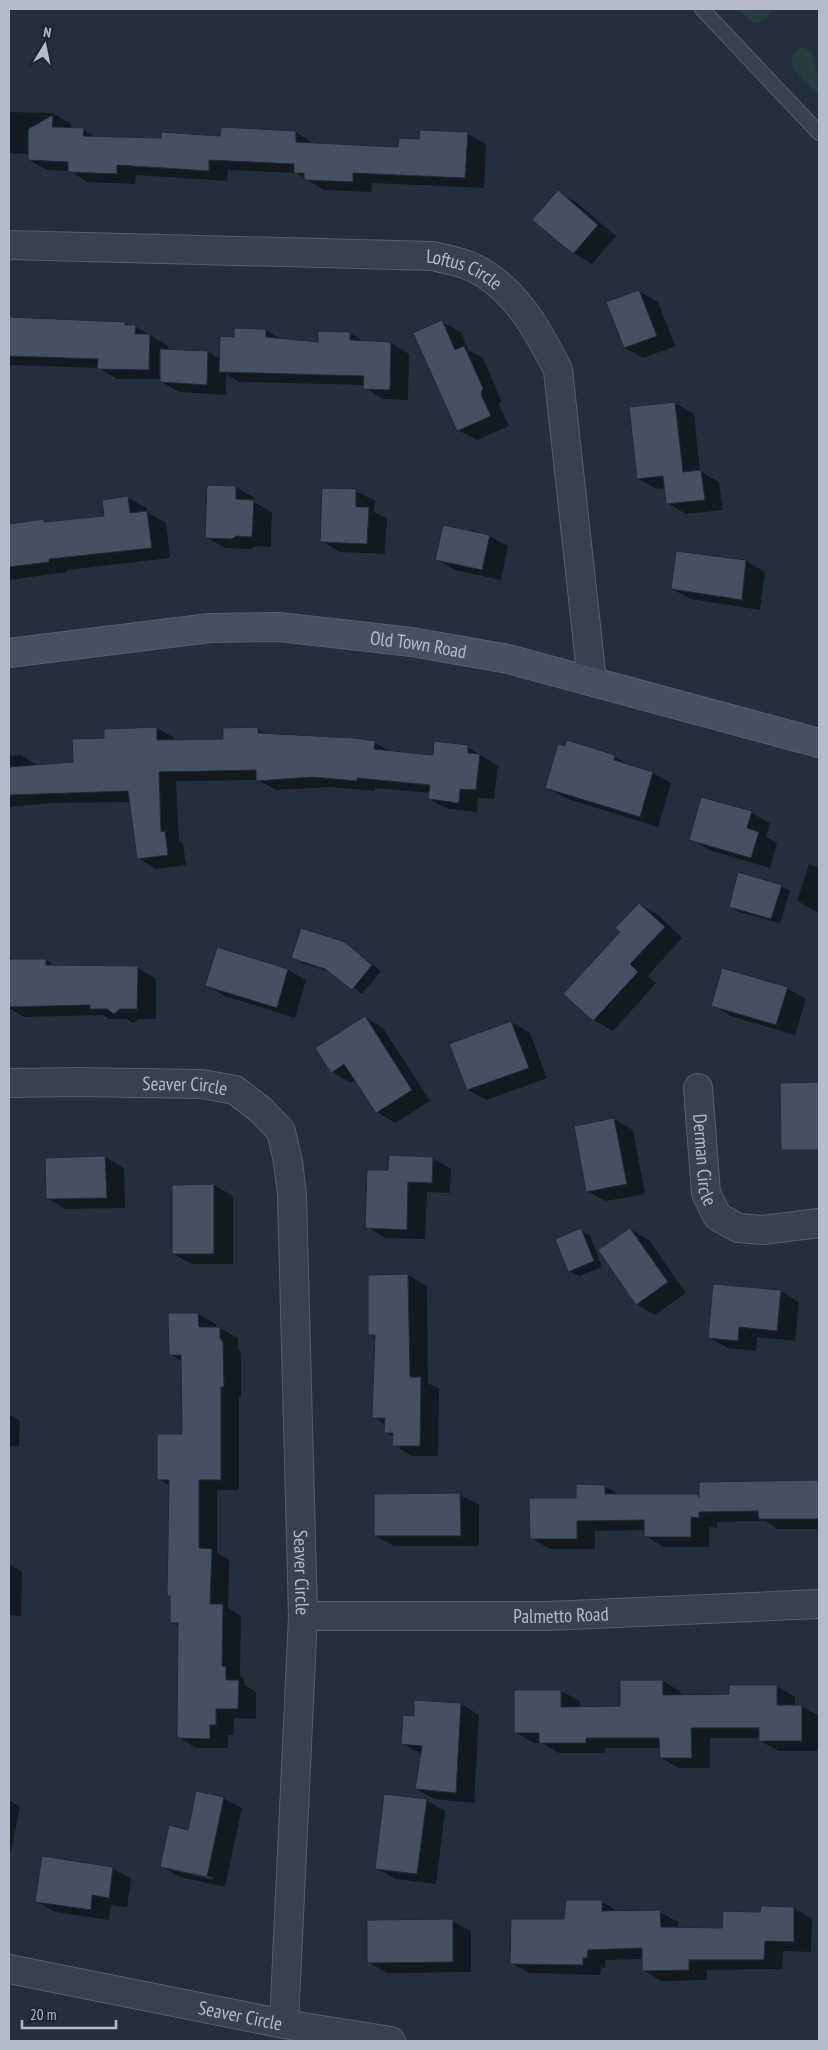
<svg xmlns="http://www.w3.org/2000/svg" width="828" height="2050" viewBox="0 0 828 2050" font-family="'PT Sans Narrow',sans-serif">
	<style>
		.green { fill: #263c3f }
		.shadow { fill: #0007; fill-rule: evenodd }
		.building { fill: #455162; stroke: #1f2835 }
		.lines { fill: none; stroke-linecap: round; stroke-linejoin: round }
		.service-casing { stroke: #565f6c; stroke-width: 16 }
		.minor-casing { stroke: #565f6c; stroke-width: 30 }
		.secondary-casing { stroke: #565f6c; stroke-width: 30 }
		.service { stroke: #38414e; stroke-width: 14 }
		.minor { stroke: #38414e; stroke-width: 28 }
		.secondary { stroke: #465061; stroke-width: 28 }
		.labels { text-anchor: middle; stroke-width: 4.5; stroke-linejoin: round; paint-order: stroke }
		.street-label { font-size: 19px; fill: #b4bcc9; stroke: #1d2633 }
	</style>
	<rect width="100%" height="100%" fill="#242f3e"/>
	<path class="green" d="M739 9H770L771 10C766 20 763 23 752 23Z
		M802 47 812 52 817 74 819 75V96L793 69 791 64 793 53Z"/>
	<path class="shadow" d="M9 112 52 113 71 124V129L83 130 96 137 162 139 296 132 314 144 400 148 421 140 468 134 486 144 484 188 372 183 371 192 324 190 296 173 228 170 227 181 136 175 135 184 88 182 69 171 47 170 29 160V154L9 153Z
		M558 192 577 203 616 236 592 264 574 253 534 220Z
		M639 291 658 302 675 346 643 358 625 348Z
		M9 319 125 323 135 326 168 346V351L208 352 220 359 235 338 266 330 283 340 319 343 350 333 365 342 391 343 409 354 408 400 383 399 365 388V385L239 382 226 374V395L180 392 161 382V379H117L99 368 9 365Z
		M442 322 461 332 468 350 483 358 501 400 499 405 509 426 477 440 458 430Z
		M675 403 694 414 700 471 719 482 723 510 686 514 667 503 666 488 657 489 638 479Z
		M208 486 236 487 255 498 254 502 272 512 271 547 255 546 251 549 225 548 206 537Z
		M323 489 356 491 375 501 374 512 387 519 385 554 340 552 321 541Z
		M128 498 147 508V512L166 523 170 558 67 570V572L9 580V525L43 520 48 523 105 517Z
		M489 536 508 546 501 580 455 570 437 559Z
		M677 552 746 561 765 572 760 610 691 599 672 589Z
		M156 728 175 738V741L224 740 257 729 266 734 374 742 392 752 434 756 435 743 468 747 498 766 494 799 478 798 477 812 448 809 429 799 430 793 375 788V791L331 787 276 790 258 780 176 781 179 841 183 843 186 865 156 869 138 858 131 802 51 803 9 807V756L20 755 39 766 75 763 105 739Z
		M568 742 615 757 633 767 653 773 671 783 658 827 565 798 546 787Z
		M702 799 752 813 770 823 766 837 777 843 770 868 709 850 691 839Z
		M809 864 819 868V913L797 901Z
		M781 886 790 891 780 923 739 912 730 906Z
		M639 904 658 915 682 938 648 976 656 983 613 1031 594 1020 565 994 621 932Z
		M345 943 381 971 362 994 332 973 302 963 293 957Z
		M218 948 288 970 306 980 295 1018 225 996 207 986Z
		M9 956 16 960H46L55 966 137 968 156 978V1019H139L133 1023 126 1019H109L103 1015 24 1017 9 1008Z
		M787 988 806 999 795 1035 731 1016 713 1005Z
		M365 1017 383 1028 430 1101 395 1123 377 1112 356 1079 351 1083 332 1072Z
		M511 1022 530 1033 547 1078 487 1100 468 1090Z
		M781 1084H819V1137H800Z
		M614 1119 633 1130 645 1194 606 1201 587 1191Z
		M105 1157 124 1168 125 1208 66 1209 48 1199Z
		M433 1158 451 1169 450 1193 427 1192 425 1239 385 1238 367 1227 389 1172Z
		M214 1185 233 1196V1264H192L173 1254Z
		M630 1229 649 1240 686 1293 655 1315 636 1304Z
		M580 1230 590 1235 602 1267 579 1276 569 1271Z
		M408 1275 427 1286 428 1383 439 1389 438 1456H412L393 1445 394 1437 385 1432 386 1425 373 1417 376 1338 370 1335Z
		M780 1291 799 1302 795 1341 757 1337 756 1351 728 1348 710 1338Z
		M169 1314H198L216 1324V1328H220L238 1338V1349L241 1353V1397H239V1490H217V1553L229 1560 228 1608 241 1616 240 1676 244 1678V1685L256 1692V1719L234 1718V1735H228V1748H196L178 1737 179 1627 171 1622 172 1597 168 1595 170 1486 158 1479 183 1435 182 1361 170 1354Z
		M9 1414 20 1421 19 1446H9Z
		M819 1482V1529H778L765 1521 717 1522V1528L709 1527V1547H664L645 1536V1530L595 1531V1549H550L531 1538 577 1499 604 1486 620 1495 700 1496V1483Z
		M375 1495H460L479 1505V1546H394L375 1536Z
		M9 1564 22 1572 21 1616 9 1615Z
		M663 1681 681 1692V1696L731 1695 777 1686 795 1697V1706H801L819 1716V1751H779L760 1741V1738H710V1768H679L661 1758V1748H605V1753H559L542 1743H534L515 1732V1691H561L580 1701V1708H621Z
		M461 1704 479 1715 474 1803 434 1799 416 1789 421 1754 403 1744 415 1717Z
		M223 1798 242 1808 225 1887 180 1877 161 1866 189 1831ZM180 1870 213 1877V1880L180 1872Z
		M9 1800 20 1807 11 1851H9Z
		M426 1800 445 1811 436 1884 395 1879 377 1868Z
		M112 1868 131 1879 127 1907 111 1905 109 1920 55 1912 36 1901Z
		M567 1901 602 1902 620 1912H660L678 1922V1929H724L762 1913V1908H794L812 1919 811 1952 783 1951 782 1969 707 1970V1980L661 1981 643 1970V1959L605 1960V1968L601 1967 600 1975 529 1973 511 1963 566 1920Z
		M452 1921 471 1931V1972L387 1973 368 1962Z"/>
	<path class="building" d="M53 115 52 127 84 128 83 136 161 138V132L220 136 221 127 296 131V142L398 147 399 138 419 139 420 130 468 132 465 178 353 173V182L304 180V173H294V164L209 160V171L117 165V174L68 172V162L28 160V129Z
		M558 190 598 225 573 254 532 220Z
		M639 290 657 336 624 348 606 302Z
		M9 317 125 322V325H136L135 334H150L149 370 97 369 98 359 9 356Z
		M442 320 455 350 464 346 483 388 481 394 491 416 457 431 413 333Z
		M234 328 266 329V337L318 342V331L350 332V340L391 342 390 390 363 389 364 376 219 372 220 336 234 337Z
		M160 349 208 351 207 385 160 382Z
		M675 402 683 472 701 470 705 500 666 504 663 476 637 479 629 407Z
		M207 485 236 486V499L254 500 252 537 236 536 232 539 205 538Z
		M322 488 356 489V507H369L367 544 320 542Z
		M128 496 130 513 147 511 152 548 49 559V562L9 567V524L44 519V522L104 516 102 500Z
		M443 525 490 535 482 570 435 560Z
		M676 551 746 560 742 600 671 589Z
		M157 727V740L223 739V728L258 727V733L355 738 375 741 374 749 433 755 434 741 468 745V753L480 754 476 790 460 789 459 803 428 799 430 785 357 778V781L312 777 256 781V770L159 772 161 832 165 831 168 855 137 859 128 791 9 795V767L73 762 72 739 104 738V729Z
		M567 740 615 755 614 760 653 772 640 817 545 788 558 744 565 746Z
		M701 797 752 811 747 828 759 832 751 858 689 840Z
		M738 872 782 885 771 919 729 907Z
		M639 903 665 927 630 964 638 972 593 1021 563 994 620 932 615 928Z
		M301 928 345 942 372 965 352 990 325 969 291 958Z
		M217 947 288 969 277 1008 205 986Z
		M9 959H46V965L138 966 137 1009H120L114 1014 107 1009H90V1005L9 1007Z
		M722 968 788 987 776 1025 711 1006Z
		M365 1016 412 1090 376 1113 344 1064 331 1073 315 1048Z
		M511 1021 529 1068 467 1090 449 1044Z
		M819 1082V1150H781L780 1083Z
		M614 1118 627 1184 586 1192 574 1126Z
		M389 1155 433 1157 432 1183 408 1182 407 1230 365 1228 367 1170H388Z
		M105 1156 107 1198 46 1199 45 1158Z
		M214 1184V1254H172V1185Z
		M581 1228 594 1261 568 1272 555 1239Z
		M630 1228 668 1282 636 1305 598 1250Z
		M408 1274 410 1377H421L420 1446H392L393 1433H384L385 1418H372L375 1335H368V1275Z
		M713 1284 781 1290 777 1331 739 1327 738 1341 708 1338Z
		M168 1313H198L199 1327H220V1338L223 1342 224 1387H221V1480H199V1548L212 1549 210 1604H223L222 1666 226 1667V1680H239L238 1709H216V1725H210V1739L177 1738 178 1623H170V1596H167L169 1480H157V1434H182L181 1355H169Z
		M819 1480V1519H759L758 1511 699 1512V1518L691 1517V1537H644V1520L577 1521V1539H530L529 1498H576V1484L605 1485V1494H698L699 1497V1482Z
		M460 1493 461 1536H374V1494Z
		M620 1680H663V1695L729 1694V1685H777V1705H802V1741H759V1728H691L692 1758H660L659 1738H586V1743H539V1733H514V1690H561V1707L620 1706Z
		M414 1700 461 1703 456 1793 415 1789 422 1746 401 1744 403 1715 414 1716Z
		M196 1791 224 1797 207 1877 160 1867 169 1825 188 1830Z
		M384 1794 427 1799 417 1874 375 1869Z
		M42 1856 113 1867 109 1898 92 1895 91 1910 35 1902Z
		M566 1900H602V1911L660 1910 661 1927 722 1928 723 1911 760 1912 761 1906 794 1907V1942L765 1941 764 1960H689V1970L642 1971V1948L588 1950 587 1958H583V1965L510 1964 511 1919H564Z
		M453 1919V1962L367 1963V1920Z"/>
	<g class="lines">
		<g class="service-casing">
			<path id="service" d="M702 9 819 133"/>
		</g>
		<g class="minor-casing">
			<g id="minor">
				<path id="s1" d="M9 245 433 256C444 259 456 261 467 265 513 284 537 328 558 370L592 681"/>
				<path id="s2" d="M9 1083 77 1082 202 1084 235 1090 261 1110 281 1131 288 1162 292 1195 303 1616 284 2024"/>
				<path id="s3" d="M698 1088 706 1193 717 1216 738 1228 763 1230 819 1223"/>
				<path id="s4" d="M303 1616H548L819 1604"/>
				<path id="s5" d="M9 1969 284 2024 391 2041"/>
			</g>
		</g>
		<g class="secondary-casing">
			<g id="secondary">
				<path id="s6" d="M9 653 210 628 279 627 412 642 508 659 819 743"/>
			</g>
		</g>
		<use href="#service" class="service"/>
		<use href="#minor" class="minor"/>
		<use href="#secondary" class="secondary"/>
	</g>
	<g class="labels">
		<g class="street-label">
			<text dy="7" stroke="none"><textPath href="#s1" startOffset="458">Loftus Circle</textPath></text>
			<text dy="7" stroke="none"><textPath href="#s6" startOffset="412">Old Town Road</textPath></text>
			<text dy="7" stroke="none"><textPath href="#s2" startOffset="176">Seaver Circle</textPath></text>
			<text dy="7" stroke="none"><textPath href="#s3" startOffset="72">Derman Circle</textPath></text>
			<text dy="7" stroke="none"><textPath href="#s2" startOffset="731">Seaver Circle</textPath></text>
			<text dy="7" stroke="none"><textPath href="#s4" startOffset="258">Palmetto Road</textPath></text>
			<text dy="7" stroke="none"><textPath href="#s5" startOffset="236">Seaver Circle</textPath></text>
		</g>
	</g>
	<rect width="828" height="2050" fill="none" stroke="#b4bcc9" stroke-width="20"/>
	<g transform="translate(45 45) rotate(10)" stroke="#1d2633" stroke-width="4" paint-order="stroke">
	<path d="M0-4L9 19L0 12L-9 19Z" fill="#b4bcc9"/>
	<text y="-8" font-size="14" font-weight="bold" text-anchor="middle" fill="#b4bcc9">N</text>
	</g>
	<path d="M22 2020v8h94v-8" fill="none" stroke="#b4bcc9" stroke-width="2.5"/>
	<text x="30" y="2020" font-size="15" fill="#b4bcc9" stroke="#1d2633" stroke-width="4" paint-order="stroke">20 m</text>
</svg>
